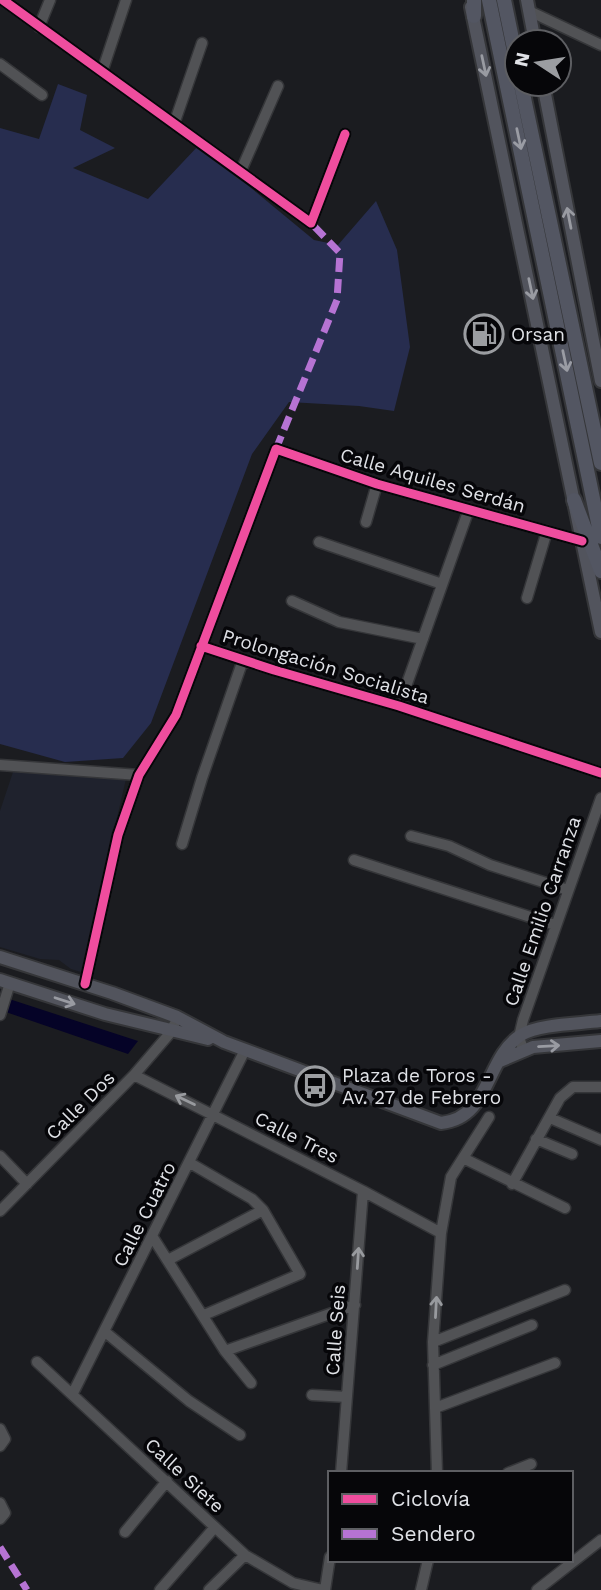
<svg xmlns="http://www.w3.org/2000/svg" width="601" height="1590" viewBox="0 0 601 1590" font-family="'Work Sans',sans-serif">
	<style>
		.built { fill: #1f222d }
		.grass { fill: #272d4f }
		.water { fill: #050327 }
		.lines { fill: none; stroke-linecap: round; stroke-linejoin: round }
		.minor-casing { stroke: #353639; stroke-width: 13 }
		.major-casing { stroke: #353639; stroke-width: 16 }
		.highway-casing { stroke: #353639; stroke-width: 18 }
		.minor { stroke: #515255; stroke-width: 10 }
		.major { stroke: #52545d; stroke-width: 12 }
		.highway { stroke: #535662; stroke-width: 14 }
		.quiet { stroke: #b673d3; stroke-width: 7; stroke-dasharray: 14 7; stroke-linecap: butt }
		.cycleway-casing { stroke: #060609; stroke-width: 13 }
		.cycleway { stroke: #ef4d9e; stroke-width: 9 }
		.oneway { stroke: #999ba2 }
		.oneway2 { stroke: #9a9ca4 }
		.oneway3 { stroke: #989a9e }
		.labels { text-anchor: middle; stroke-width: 7; stroke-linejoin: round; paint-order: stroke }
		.poi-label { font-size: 19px; fill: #e0e2e7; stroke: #060609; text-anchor: start }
		.street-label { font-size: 19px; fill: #e0e2e7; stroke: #060609 }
	</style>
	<rect width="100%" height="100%" fill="#1b1c20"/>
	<path class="built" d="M13 772 126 779 81 972 71 969 59 960 40 959 0 947V811Z"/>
	<path class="grass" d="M58 84 87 95 80 130 115 148 73 168 148 199 199 145 314 240 338 245 376 201 397 250 410 347 394 411 359 406 289 402 252 454 151 723 123 758 65 762 0 744V128L39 139Z"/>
	<path class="water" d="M0 996 138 1041 128 1054 0 1010Z"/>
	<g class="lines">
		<g class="minor-casing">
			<path id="minor" d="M3 0 311 223 345 134
				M529 11 601 45
				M39 27 50 0
				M0 64 42 95
				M102 72 126 0
				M174 124 202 43
				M240 173 278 86
				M366 522 377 484
				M319 542 442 584
				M527 598 547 531
				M292 601 339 622 423 639
				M201 646 274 670 399 706 601 773
				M399 706 469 509
				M0 765 139 775
				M411 836 449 846 490 865 568 890
				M182 844 202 778 243 660
				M354 860 555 925
				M85 984 118 835 139 775 176 715 276 449 377 484 582 541
				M0 1015 10 983
				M523 1049 519 1037 523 1020 601 798
				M134 1075 363 1191 441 1233
				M550 1118 601 1140
				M536 1139 572 1154
				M0 1156 27 1184
				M463 1158 565 1208
				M190 1163 252 1199 263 1210 300 1274 204 1315
				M512 1184 560 1098 573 1087H601
				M0 1211 134 1075 171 1032 174 1025
				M152 1236 225 1351 251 1383
				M168 1260 263 1210
				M104 1331 189 1401 240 1435
				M433 1342 565 1290
				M225 1351 355 1305
				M37 1362 245 1555 293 1583 323 1590
				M433 1365 532 1325
				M73 1393 245 1050
				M312 1395 347 1397
				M435 1408 555 1363
				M0 1429 5 1439 0 1446
				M341 1473 363 1191
				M437 1473 433 1342 441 1233 451 1177 489 1117
				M508 1473 531 1464
				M0 1503 5 1513 0 1519
				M125 1532 167 1481
				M160 1590 215 1527
				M209 1590 245 1555
				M325 1590 330 1557
				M421 1590 428 1560
				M537 1590 601 1540"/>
		</g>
		<g class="major-casing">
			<path id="major" d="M527 0 535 42
				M471 7 601 632
				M543 84 601 381
				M0 957 112 993 177 1017 224 1042 441 1123C491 1118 485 1058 521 1035 539 1024 579 1024 601 1021
				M0 980 105 1014 208 1039
				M500 1061 533 1047 601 1041"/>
		</g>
		<g class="highway-casing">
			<path id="highway" d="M489 0 601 537
				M504 0 517 63
				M474 16V0
				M521 84 601 463
				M574 500 601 571"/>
		</g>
		<use href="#minor" class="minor"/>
		<use href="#major" class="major"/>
		<use href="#highway" class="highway"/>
		<path class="quiet" d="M276 449 337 300 340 253 311 223
			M0 1547 27 1590"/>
		<g class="cycleway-casing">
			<path id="cycleway" d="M3 0 311 223 345 134
				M201 646 274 670 399 706 601 773
				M85 984 118 835 139 775 176 715 276 449 377 484 582 541"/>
		</g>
		<use href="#cycleway" class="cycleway"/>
	</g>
	<defs><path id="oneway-shaft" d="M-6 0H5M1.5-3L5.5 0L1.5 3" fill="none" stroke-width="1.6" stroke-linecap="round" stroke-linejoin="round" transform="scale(1.75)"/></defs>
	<g class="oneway">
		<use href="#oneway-shaft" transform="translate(484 66) rotate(78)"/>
		<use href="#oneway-shaft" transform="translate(569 218) rotate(-101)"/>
		<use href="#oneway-shaft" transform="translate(531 289) rotate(78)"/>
		<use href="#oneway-shaft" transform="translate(65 1001) rotate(18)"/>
		<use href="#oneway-shaft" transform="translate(549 1046) rotate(-3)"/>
	</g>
	<g class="oneway2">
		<use href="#oneway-shaft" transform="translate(519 139) rotate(78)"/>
		<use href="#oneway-shaft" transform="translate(565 361) rotate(78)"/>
	</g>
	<g class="oneway3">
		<use href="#oneway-shaft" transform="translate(185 1100) rotate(-154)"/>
		<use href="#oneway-shaft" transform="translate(358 1258) rotate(-86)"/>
		<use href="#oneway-shaft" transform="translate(436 1307) rotate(-87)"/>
	</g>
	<defs>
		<g id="fuel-ring" transform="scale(2.0125)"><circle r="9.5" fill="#060609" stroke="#9b9da1" stroke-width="1.5"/><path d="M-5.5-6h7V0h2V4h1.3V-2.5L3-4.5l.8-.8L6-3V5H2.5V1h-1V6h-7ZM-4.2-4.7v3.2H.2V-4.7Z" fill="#9b9da1"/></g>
		<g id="bus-ring" transform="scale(2.0125)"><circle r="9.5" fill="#060609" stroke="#9b9da1" stroke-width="1.5"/><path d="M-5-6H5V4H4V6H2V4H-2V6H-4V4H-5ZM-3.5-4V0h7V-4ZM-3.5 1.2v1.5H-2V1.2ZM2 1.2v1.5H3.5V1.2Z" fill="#9b9da1"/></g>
	</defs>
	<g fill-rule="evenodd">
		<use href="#fuel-ring" x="484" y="334"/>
		<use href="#bus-ring" x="315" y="1086"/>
	</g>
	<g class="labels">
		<g class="poi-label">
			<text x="511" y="341">Orsan</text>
			<text x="342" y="1082">Plaza de Toros -<tspan x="342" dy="22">Av. 27 de Febrero</tspan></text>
		</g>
		<g class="street-label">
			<text transform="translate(433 480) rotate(16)" y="7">Calle Aquiles Serdán</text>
			<text transform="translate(326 666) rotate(17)" y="7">Prolongación Socialista</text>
			<text transform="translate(542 911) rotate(-71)" y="7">Calle Emilio Carranza</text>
			<text transform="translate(80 1105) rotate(-45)" y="7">Calle Dos</text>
			<text transform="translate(297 1137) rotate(27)" y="7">Calle Tres</text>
			<text transform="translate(144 1214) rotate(-63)" y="7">Calle Cuatro</text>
			<text transform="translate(335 1330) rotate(-86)" y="7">Calle Seis</text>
			<text transform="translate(185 1475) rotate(43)" y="7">Calle Siete</text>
		</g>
	</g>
	<rect x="328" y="1471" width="245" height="91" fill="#060609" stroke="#5d5e62" stroke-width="2"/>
	<rect x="342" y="1494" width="35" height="10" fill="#ef4d9e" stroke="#5d5e62" stroke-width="2"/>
	<text x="391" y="1506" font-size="21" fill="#e0e2e7">Ciclovía</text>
	<rect x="342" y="1529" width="35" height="10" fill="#b673d3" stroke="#5d5e62" stroke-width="2"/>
	<text x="391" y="1541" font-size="21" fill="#e0e2e7">Sendero</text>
	<g transform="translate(538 63) rotate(282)"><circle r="33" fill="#060609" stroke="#5d5e62" stroke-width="2"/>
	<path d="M0-5L12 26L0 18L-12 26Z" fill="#9b9da1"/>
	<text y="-10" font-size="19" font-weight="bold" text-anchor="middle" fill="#e0e2e7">N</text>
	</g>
</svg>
